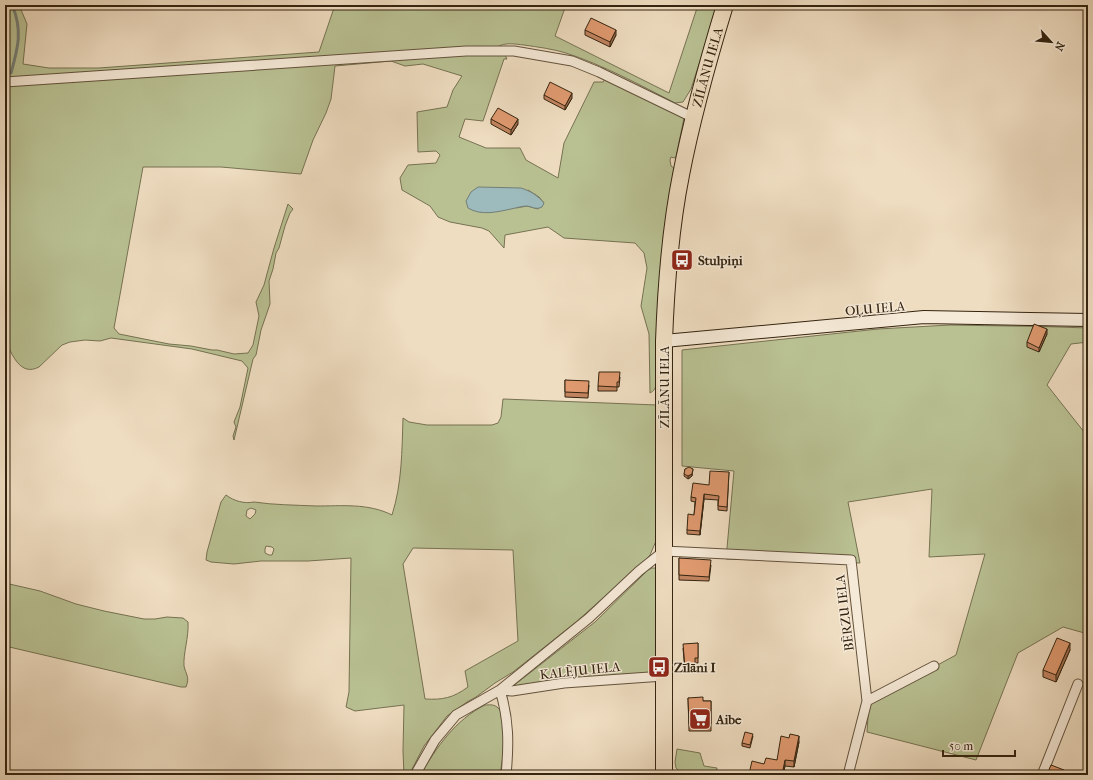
<svg xmlns="http://www.w3.org/2000/svg" width="1093" height="780" viewBox="0 0 1093 780" font-family="'IM FELL French Canon',serif">
	<style>
		.green { fill: #b9c193; stroke: #767252; fill-rule: evenodd }
		.water { fill: #9dbabc; stroke: #737e77 }
		.lines { fill: none; stroke-linecap: round; stroke-linejoin: round }
		.stream { stroke: #737e77; stroke-width: 3 }
		.street-casing { stroke: #63523c; stroke-width: 11 }
		.secondary-casing { stroke: #342410; stroke-width: 14 }
		.highway-casing { stroke: #342410; stroke-width: 18 }
		.street { stroke: #f5e9d7; stroke-width: 9 }
		.secondary { stroke: #f5e9d7; stroke-width: 12 }
		.highway { stroke: #efddc1; stroke-width: 16 }
		.wall { fill: #c28460; stroke: #342410 }
		.shaded-wall { fill: #9e6c4e; stroke: #342410 }
		.building { fill: #e19a70; stroke: #342410 }
		.labels { text-anchor: middle; stroke-width: 3; stroke-linejoin: round; paint-order: stroke }
		.street-label { font-size: 13px; fill: #342410; stroke: #f5e9d7 }
		.poi-label { font-size: 13px; font-weight: bold; fill: #342410; stroke: #f5e9d7; text-anchor: start }
	</style>
	<rect width="100%" height="100%" fill="#efddc1"/>
	<filter id="stains"><feTurbulence type="fractalNoise" baseFrequency=".005" numOctaves="4"/><feColorMatrix values="0 0 0 0 .2 0 0 0 0 .09 0 0 0 0 .02 0 0 0 .5 -.17"/></filter>
	<radialGradient id="worn" r=".72"><stop offset=".6" stop-color="#630" stop-opacity="0"/><stop offset="1" stop-color="#630" stop-opacity=".3"/></radialGradient>
	<path class="green" d="M5 5H19L27 24 23 64 49 68H99L319 52 335 5H566L555 36 669 93 698 5H718L691 89 683 102 675 103C640 85 603 65 566 53 553 49 538 47 524 45 514 44 506 42 497 47L5 79Z
		M465 54 505 55 507 59H504L483 121 465 119 459 137 486 148H520L526 160 558 178 564 143 594 82H603L605 79 684 118 676 157 674 158 671 157 670 160 671 166 674 168 666 229 656 385C655 389 654 391 650 393L649 334 641 306 647 268 644 253 635 243 564 238 548 227 505 235 504 248 489 231 482 228 450 222 438 217 430 206 402 190 400 178 408 165 436 163 440 155 436 151 418 152 417 112 447 107 453 90 462 76 423 64 405 66 391 61 335 66 331 99 326 113 313 140 301 174 221 167H143L114 328 119 334 169 344 191 346 212 350H217L234 354 248 353 253 345 259 316 256 302 264 285 274 248 288 204 293 209 290 213 285 226 279 248 276 253 273 269 269 281 270 304 261 330 256 355 253 359 234 440 233 436 236 427 234 422 240 407 248 368 242 361 192 349 111 338 100 341 85 340 70 342 62 345 39 367C20 377 12 354 5 340V85ZM528 190 539 197 544 203 538 209 527 206 516 208Z
		M950 325C996 326 1042 326 1088 328V342L1071 344 1047 385 1088 437V634L1063 627 1018 653 976 760 867 732 869 702 956 655 985 554 929 557 932 489 848 502 860 563 726 559 734 471 682 466V350L878 329Z
		M503 399 657 405 656 541 650 555 646 560 576 622 513 672 495 683 476 697 467 702 447 716 424 746 409 775H404L403 751 404 705 355 711 346 707 349 692 351 558 308 561H261L234 564 211 562 206 560 207 552 221 502 226 495C234 501 244 504 254 502 274 505 295 505 316 506 342 506 368 503 392 515 402 484 402 450 403 418L409 422 427 425H492L498 423 501 417ZM251 508 256 510 255 514 250 519 246 516 247 510ZM266 546 272 547 274 549 272 555H269L265 553V549ZM413 548 513 550 518 641 465 671 468 687C453 698 443 700 425 699L403 564Z
		M652 568H655L657 570 658 670 655 673 512 689 513 686 595 622 648 570Z
		M5 583 40 591 76 604 104 611 144 619H155L167 617 183 618 188 622C189 637 183 654 184 666 186 675 190 677 186 687H181L5 646Z
		M485 705C489 705 493 704 497 707 511 717 502 760 500 775H420C437 747 455 720 485 705Z
		M677 749 700 753 704 766 717 768 716 775H683L676 768 675 762Z"/>
	<path class="water" d="M478 187 521 188C531 191 538 196 544 203L542 207C536 210 533 207 527 206 522 206 516 208 511 209 497 212 481 216 468 208L466 201 471 192Z"/>
	<g class="lines">
		<path class="stream" d="M11 73C18 48 23 30 12 5
			M5 92V91"/>
		<g class="street-casing">
			<path id="street" d="M5 82 466 51H514L572 61 599 72 694 118
				M867 701 934 666
				M415 775 435 740 456 715 500 690 589 618 639 571 664 551 851 560 867 701 848 775
				M506 775C509 744 509 720 500 690L512 691 564 683 664 676
				M1042 775 1078 684"/>
		</g>
		<g class="secondary-casing">
			<path id="secondary" d="M664 341 924 317 1088 320"/>
		</g>
		<g class="highway-casing">
			<g id="highway">
				<path id="s1" d="M664 775V341C666 286 670 230 681 175 692 118 708 61 725 5"/>
			</g>
		</g>
		<use href="#street" class="street"/>
		<use href="#secondary" class="secondary"/>
		<use href="#highway" class="highway"/>
	</g>
	<path class="wall" d="M585 30 616 35 610 47 585 35Z
		M544 95 572 98 565 110 544 99Z
		M491 119 518 124 511 135 491 124Z
		M1047 334 1039 352 1027 347V342Z
		M620 377 619 387H617V391H598V386Z
		M565 380 589 385 588 398 565 397Z
		M685 469H693L692 476 688 479 684 476Z
		M729 472 727 511 718 510V500L704 499 700 535 687 534V530L694 515 695 502 691 501V497Z
		M679 558 711 565 709 581 679 580Z
		M698 643V663H695V671L685 672 683 648Z
		M1070 650 1056 682 1043 677V670Z
		M1088 673V683L1086 682V677Z
		M688 698 703 701H711V731H689Z
		M753 736 750 748 742 746V743Z
		M799 742 794 767 785 766 783 775H749V774L777 760Z
		M1064 770V775H1048V772Z"/>
	<path class="shaded-wall" d="M616 30V35L610 47V42Z
		M572 93V98L565 110V106Z
		M518 119V124L511 135V130Z
		M1047 329V334L1039 352V348Z
		M692 474V476L688 479V476Z
		M704 494V499L700 535V531Z
		M1070 643V650L1056 682V675Z
		M799 736V742L794 767V761Z
		M785 760V766L783 775H782Z"/>
	<path class="building" d="M591 18 616 30 610 42 585 30Z
		M550 82 572 93 565 106 544 95Z
		M498 108 518 119 511 130 491 119Z
		M1034 324 1047 329 1039 348 1027 342Z
		M599 372H620L619 382H617V387L598 386Z
		M565 380 589 381 588 393 565 392Z
		M689 467 693 469 692 474 688 476 684 474 685 469Z
		M710 471 729 472 727 507 718 506 719 496 704 494 700 531 687 530 688 514 694 515 696 498 691 497 693 483 709 485Z
		M679 558 711 560 709 577 679 575Z
		M1057 638 1070 643 1056 675 1043 670Z
		M698 643V658H695V667H685L683 644Z
		M1088 673V678L1086 677Z
		M703 697V701H711V724H689L688 698Z
		M745 732 753 734 750 745 742 743Z
		M790 734 799 736 794 761 785 760 782 775H754L749 774 752 761 764 764 766 758 777 760 781 736 789 738Z
		M1051 765 1064 770 1062 775H1056L1048 772Z
		M891 771 900 774V775H890Z
		M812 772 823 775H811Z"/>
	<defs>
		<g id="bus-square" transform="scale(1.15)"><rect x="-9" y="-9" width="18" height="18" rx="4" fill="#8f2418" stroke="#f5e9d7"/><path d="M-5-6H5V4H4V6H2V4H-2V6H-4V4H-5ZM-3.5-4V0h7V-4ZM-3.5 1.2v1.5H-2V1.2ZM2 1.2v1.5H3.5V1.2Z" fill="#fff"/></g>
		<g id="supermarket-square" transform="scale(1.15)"><rect x="-9" y="-9" width="18" height="18" rx="4" fill="#8f2418" stroke="#f5e9d7"/><path d="M-6-5.5h2.5l.6 2H6L4.5 2H-2.5L-4.4-4H-6ZM-1.5 3.2a1.3 1.3 0 1 0 .1 0ZM3 3.2a1.3 1.3 0 1 0 .1 0Z" fill="#fff"/></g>
	</defs>
	<g fill-rule="evenodd">
		<use href="#bus-square" x="682" y="260"/>
		<use href="#bus-square" x="659" y="667"/>
		<use href="#supermarket-square" x="700" y="719"/>
	</g>
	<g class="labels">
		<g class="street-label">
			<text dy="5" stroke="none"><textPath href="#s1" startOffset="712">ZĪLĀNU IELA</textPath></text>
			<text transform="translate(875 308) rotate(-5)" y="5">OĻU IELA</text>
			<text transform="translate(664 387) rotate(-90)" y="5">ZĪLĀNU IELA</text>
			<text transform="translate(844 613) rotate(-97)" y="5">BĒRZU IELA</text>
			<text transform="translate(580 670) rotate(-6)" y="5">KALĒJU IELA</text>
		</g>
		<g class="poi-label">
			<text x="698" y="265">Stulpiņi</text>
			<text x="674" y="672">Zīlāni I</text>
			<text x="716" y="724">Aibe</text>
		</g>
	</g>
	<rect width="1093" height="780" fill="none" stroke="#efddc1" stroke-width="20"/>
	<rect x="6" y="6" width="1081" height="768" fill="none" stroke="#342410" stroke-width="2"/>
	<rect x="10" y="10" width="1073" height="760" fill="none" stroke="#342410"/>
	<g transform="translate(1051 42) rotate(117)" stroke="#f5e9d7" stroke-width="3" paint-order="stroke">
	<path d="M0-3L7 15L0 10L-7 15Z" fill="#342410"/>
	<text y="-6" font-size="11" font-weight="bold" text-anchor="middle" fill="#342410">N</text>
	</g>
	<path d="M943 750v6h72v-6" fill="none" stroke="#342410" stroke-width="2"/>
	<text x="949" y="750" font-size="12" fill="#342410" stroke="#f5e9d7" stroke-width="3" paint-order="stroke">50 m</text>
	<rect width="100%" height="100%" filter="url(#stains)"/>
	<rect width="100%" height="100%" fill="url(#worn)"/>
</svg>
